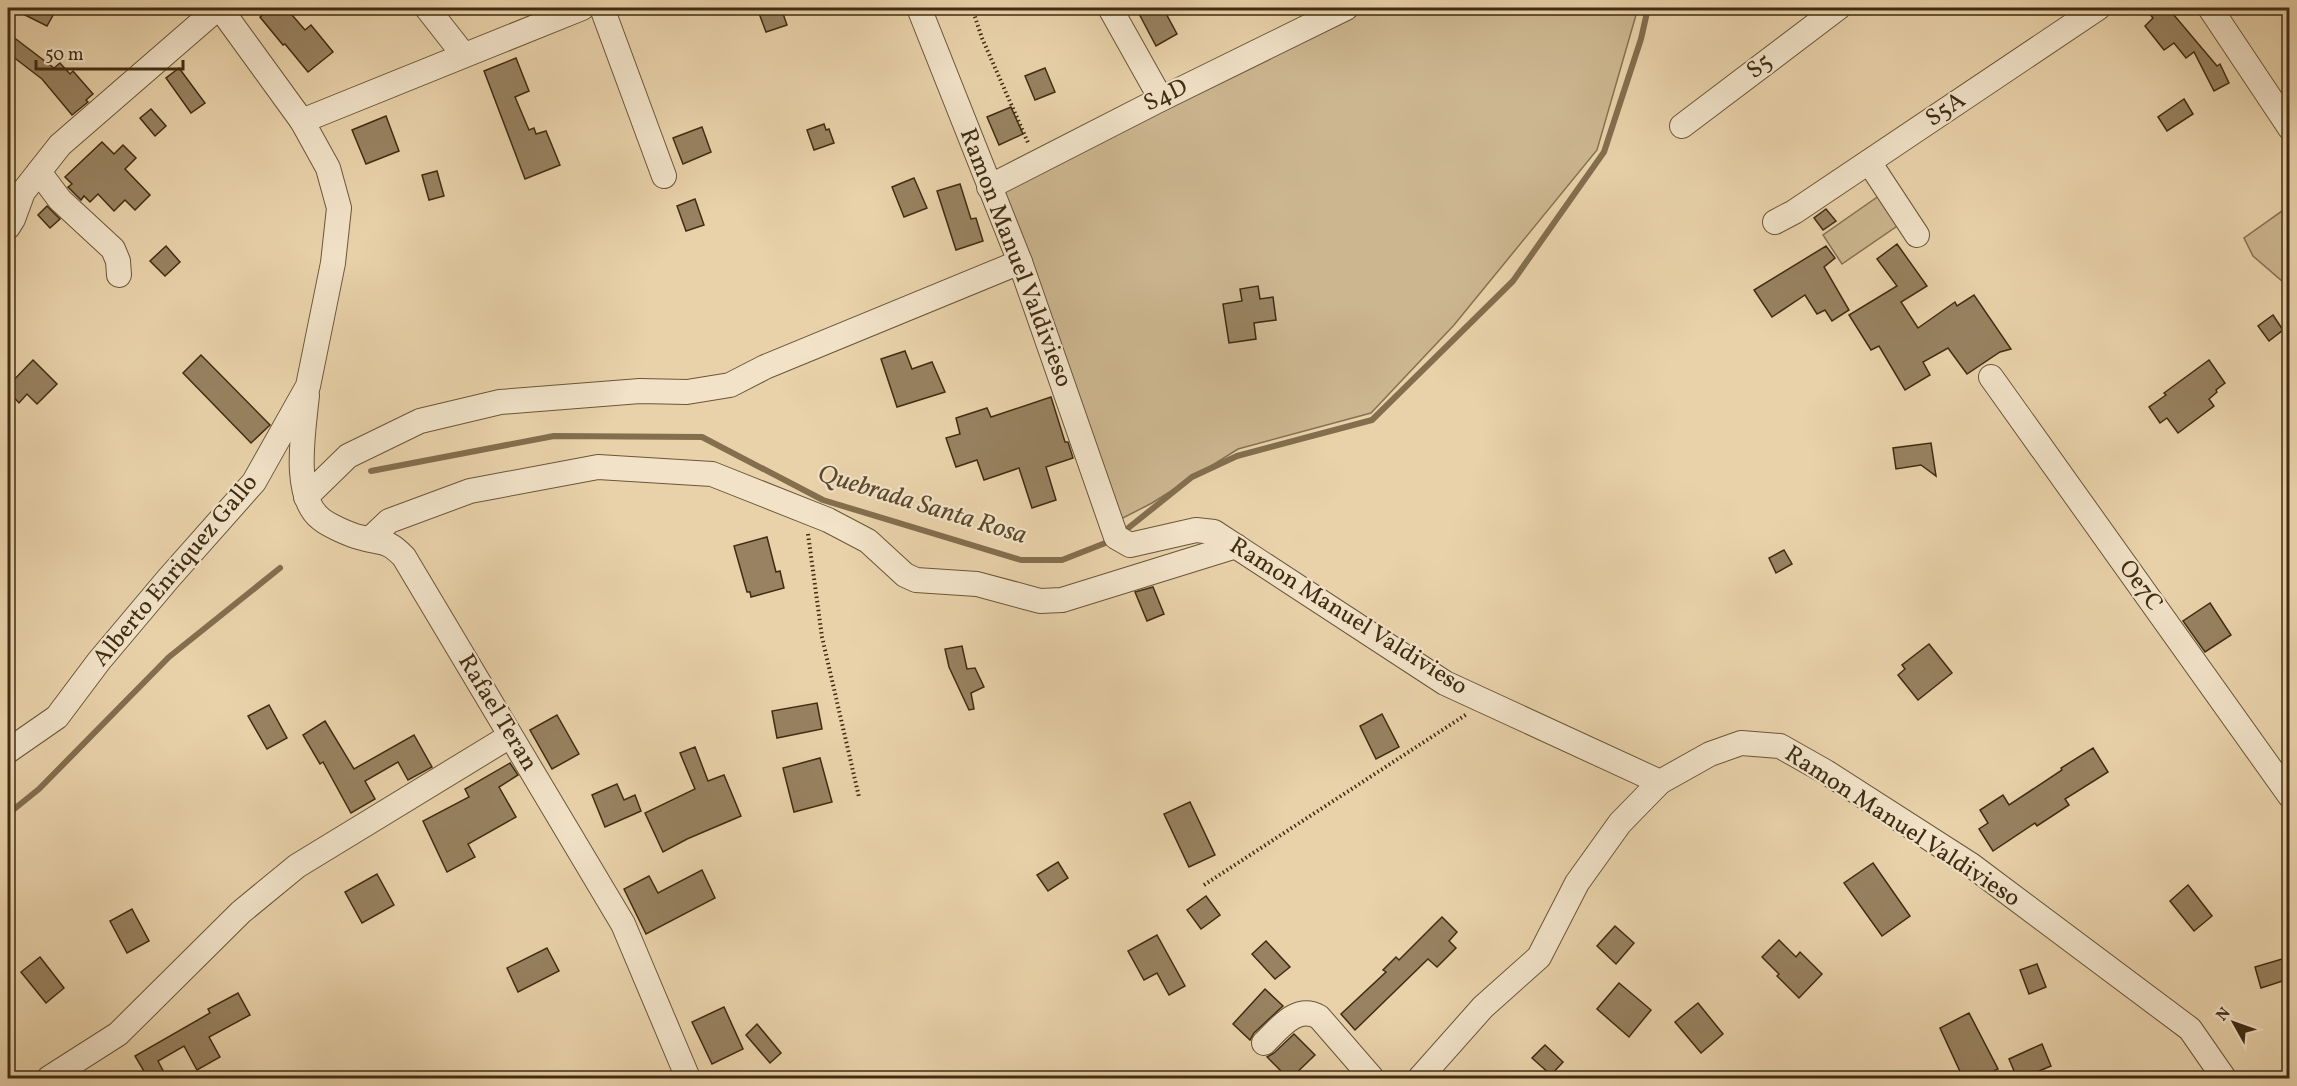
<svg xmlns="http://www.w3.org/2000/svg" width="2297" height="1086" font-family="Vollkorn,serif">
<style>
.green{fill:#ccb690;stroke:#867151;stroke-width:1.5}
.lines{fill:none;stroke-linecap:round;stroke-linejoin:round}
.stream{stroke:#836e4e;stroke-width:6}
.building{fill:#988261;stroke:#402c12;stroke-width:1.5}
.minor-casing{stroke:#6a5638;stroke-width:26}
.path{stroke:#402c12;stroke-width:4;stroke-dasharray:1.5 3;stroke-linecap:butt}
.minor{stroke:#f1e2c8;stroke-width:24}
.labels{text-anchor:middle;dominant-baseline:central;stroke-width:4.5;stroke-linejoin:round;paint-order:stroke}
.street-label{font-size:24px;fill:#402c12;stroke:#f1e2c8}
.water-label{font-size:26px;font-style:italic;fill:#5c482b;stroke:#f1e2c8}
</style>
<rect width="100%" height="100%" fill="#e9d2aa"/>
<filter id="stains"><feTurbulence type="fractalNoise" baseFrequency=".00333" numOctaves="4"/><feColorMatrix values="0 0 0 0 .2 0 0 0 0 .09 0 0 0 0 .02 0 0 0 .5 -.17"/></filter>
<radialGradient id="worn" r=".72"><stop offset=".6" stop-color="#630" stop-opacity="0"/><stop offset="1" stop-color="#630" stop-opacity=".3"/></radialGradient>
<g class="green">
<path d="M 1350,8 L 1638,8 L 1597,150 L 1454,325 L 1371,413 L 1238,449 L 1152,503 L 1121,519 L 1001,193 Z"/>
<path d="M 1883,193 L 1903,222 L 1842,264 L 1823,235 Z"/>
<path d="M 2289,206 L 2289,287 L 2253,256 L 2244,238 Z"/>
</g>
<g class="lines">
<g class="stream">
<path d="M 371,471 L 554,436 L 702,437 L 823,500 L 1021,560 L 1062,560 L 1113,540"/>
<path d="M 1122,533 L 1192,477 L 1237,456 L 1372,420 L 1513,281 L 1604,152 L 1641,39 L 1648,8"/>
<path d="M 8,814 L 39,789 L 169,657 L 280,568"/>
</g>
</g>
<g class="building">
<path d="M 11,8 L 57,8 L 47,26 Z"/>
<path d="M 271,8 L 286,8 L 305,30 L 311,25 L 333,52 L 308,72 L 285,44 L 283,45 L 260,17 Z"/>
<path d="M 757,8 L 781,8 L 787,25 L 766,32 Z"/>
<path d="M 1136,8 L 1163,8 L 1177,34 L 1156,46 Z"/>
<path d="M 2145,8 L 2168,8 L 2217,66 L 2220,64 L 2229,83 L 2214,91 L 2194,52 L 2186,58 L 2174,43 L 2164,50 L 2145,26 L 2153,18 Z"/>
<path d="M 8,33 L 54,68 L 60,63 L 70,74 L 73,71 L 93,94 L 86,100 L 88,102 L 72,115 L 42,79 L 8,53 Z"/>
<path d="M 516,58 L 529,91 L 515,97 L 529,130 L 534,128 L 536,134 L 546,131 L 560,165 L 525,179 L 484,71 Z"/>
<path d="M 179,68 L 205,103 L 191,113 L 166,78 Z"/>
<path d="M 1045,68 L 1055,92 L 1035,100 L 1025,76 Z"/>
<path d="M 2184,99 L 2193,114 L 2167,131 L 2158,117 Z"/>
<path d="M 1011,107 L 1023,134 L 999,145 L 987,117 Z"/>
<path d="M 151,109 L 166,126 L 155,136 L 140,118 Z"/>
<path d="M 386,116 L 399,151 L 366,164 L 352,130 Z"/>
<path d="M 824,124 L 826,130 L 829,129 L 834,143 L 814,150 L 807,130 Z"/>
<path d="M 702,127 L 711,152 L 683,164 L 673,138 Z"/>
<path d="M 102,142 L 114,154 L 123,145 L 136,158 L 125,169 L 150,195 L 135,210 L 125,200 L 114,211 L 98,194 L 90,202 L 84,196 L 81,200 L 68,187 L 72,184 L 65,177 Z"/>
<path d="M 437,171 L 444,196 L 429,200 L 422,175 Z"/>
<path d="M 914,178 L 927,208 L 904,217 L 892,187 Z"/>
<path d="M 960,184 L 971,219 L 976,218 L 983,241 L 956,250 L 937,191 Z"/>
<path d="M 695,199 L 704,225 L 686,231 L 677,206 Z"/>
<path d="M 47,206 L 60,219 L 50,228 L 38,215 Z"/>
<path d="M 1826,209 L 1836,221 L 1823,230 L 1814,218 Z"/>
<path d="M 1897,244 L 1927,286 L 1901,302 L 1918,328 L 1955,302 L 1957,306 L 1974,295 L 2011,349 L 2000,352 L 1967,374 L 1948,348 L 1923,362 L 1930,375 L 1905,390 L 1879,346 L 1871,350 L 1849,315 L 1897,286 L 1877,259 Z"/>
<path d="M 166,246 L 180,262 L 165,276 L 150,261 Z"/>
<path d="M 1826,246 L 1835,258 L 1824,267 L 1849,310 L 1832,321 L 1825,310 L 1817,314 L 1805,295 L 1772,317 L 1754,290 Z"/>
<path d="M 1258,286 L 1260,299 L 1273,297 L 1276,320 L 1254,323 L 1256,339 L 1229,343 L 1223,304 L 1242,301 L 1240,289 Z"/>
<path d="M 2273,315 L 2283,330 L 2269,341 L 2258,326 Z"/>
<path d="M 905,351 L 912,369 L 932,362 L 945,392 L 897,407 L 881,359 Z"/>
<path d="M 201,355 L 270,425 L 251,443 L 183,373 Z"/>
<path d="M 33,360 L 57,384 L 37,404 L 27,394 L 19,403 L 8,391 L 8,386 Z"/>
<path d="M 2209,360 L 2225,383 L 2216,390 L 2217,392 L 2209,399 L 2214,406 L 2178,433 L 2167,418 L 2160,423 L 2149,407 L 2166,395 L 2164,393 Z"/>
<path d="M 1051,397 L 1065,442 L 1068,442 L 1073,458 L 1046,467 L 1056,500 L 1032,508 L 1019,468 L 984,480 L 977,460 L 956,467 L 946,438 L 960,434 L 956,418 L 987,408 L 991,417 Z"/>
<path d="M 1931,443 L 1936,476 L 1921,465 L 1896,469 L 1893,448 Z"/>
<path d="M 767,537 L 776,572 L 780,571 L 784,588 L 751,597 L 750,592 L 747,592 L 734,546 Z"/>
<path d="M 1784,550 L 1792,564 L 1776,573 L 1769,558 Z"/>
<path d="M 1153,587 L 1164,614 L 1147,621 L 1135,592 Z"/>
<path d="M 2210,603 L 2231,635 L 2205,652 L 2183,621 Z"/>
<path d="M 1929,644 L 1952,673 L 1918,700 L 1898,675 L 1905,669 L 1902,665 Z"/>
<path d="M 962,646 L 967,669 L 975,668 L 984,687 L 971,693 L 974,709 L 969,710 L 949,667 L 945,649 Z"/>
<path d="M 817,703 L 822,729 L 777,738 L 772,711 Z"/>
<path d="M 269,705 L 287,738 L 267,749 L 248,716 Z"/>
<path d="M 1382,714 L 1399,747 L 1376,759 L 1360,726 Z"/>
<path d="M 557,715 L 579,754 L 552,769 L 530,730 Z"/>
<path d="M 325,721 L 354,769 L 414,735 L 432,767 L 408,780 L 398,762 L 365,781 L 375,799 L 351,813 L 323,762 L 320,764 L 303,735 Z"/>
<path d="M 695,747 L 708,781 L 724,775 L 741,816 L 687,839 L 663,852 L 645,813 L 695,789 L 680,753 Z"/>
<path d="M 2093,748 L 2108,772 L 2065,799 L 2069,805 L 2037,826 L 2035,823 L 1993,851 L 1979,829 L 1988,823 L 1980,810 L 2003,795 L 2009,805 L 2062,770 L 2061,768 Z"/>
<path d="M 820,758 L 832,802 L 794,812 L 783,768 Z"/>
<path d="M 510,763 L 518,775 L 499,787 L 516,817 L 468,844 L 475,857 L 447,872 L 423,821 L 469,797 L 465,789 Z"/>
<path d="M 617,784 L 624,800 L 635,795 L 641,811 L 605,827 L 592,795 Z"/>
<path d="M 1190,802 L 1215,855 L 1189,867 L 1164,814 Z"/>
<path d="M 1058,862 L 1068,878 L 1048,891 L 1037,875 Z"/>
<path d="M 1873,863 L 1910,916 L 1882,936 L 1844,883 Z"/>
<path d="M 702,870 L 715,898 L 646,934 L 624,889 L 649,876 L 658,893 Z"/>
<path d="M 377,874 L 394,905 L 362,923 L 345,892 Z"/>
<path d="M 2188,885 L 2212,916 L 2194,931 L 2170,901 Z"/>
<path d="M 1206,896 L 1220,915 L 1201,929 L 1187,910 Z"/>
<path d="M 132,909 L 149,941 L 127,953 L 110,921 Z"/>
<path d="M 1442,917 L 1457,932 L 1449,941 L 1456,948 L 1437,967 L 1428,959 L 1355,1030 L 1341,1014 L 1386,972 L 1383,970 L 1396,957 L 1399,960 Z"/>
<path d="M 1615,926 L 1634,943 L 1616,964 L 1597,946 Z"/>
<path d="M 1157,935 L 1185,986 L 1169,995 L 1157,973 L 1144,980 L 1128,951 Z"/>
<path d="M 1779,940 L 1796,957 L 1800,952 L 1822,974 L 1799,998 L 1777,976 L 1779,974 L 1762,957 Z"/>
<path d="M 1266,941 L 1290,967 L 1275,979 L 1252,954 Z"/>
<path d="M 547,948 L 559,971 L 518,992 L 507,968 Z"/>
<path d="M 40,957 L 64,988 L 46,1003 L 21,972 Z"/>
<path d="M 2289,957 L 2289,979 L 2261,988 L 2255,967 Z"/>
<path d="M 2037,964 L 2046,987 L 2029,994 L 2020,970 Z"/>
<path d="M 1619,983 L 1651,1010 L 1629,1037 L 1597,1009 Z"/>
<path d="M 1265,989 L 1283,1006 L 1254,1033 L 1250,1040 L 1233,1024 Z"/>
<path d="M 238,993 L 250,1015 L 209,1037 L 220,1057 L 197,1070 L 184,1046 L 158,1061 L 167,1078 L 148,1078 L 135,1056 L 210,1013 L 208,1009 Z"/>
<path d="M 1698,1003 L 1723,1034 L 1701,1053 L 1675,1022 Z"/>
<path d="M 724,1007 L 743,1049 L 712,1064 L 692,1022 Z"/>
<path d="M 1969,1013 L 1998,1069 L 1978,1078 L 1963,1078 L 1940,1028 Z"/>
<path d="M 757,1024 L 781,1053 L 770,1063 L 746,1035 Z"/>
<path d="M 1294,1034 L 1315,1055 L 1291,1078 L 1288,1078 L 1267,1057 L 1274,1053 Z"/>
<path d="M 2042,1044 L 2051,1066 L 2022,1078 L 2017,1078 L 2009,1059 Z"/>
<path d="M 1545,1045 L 1563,1062 L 1551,1075 L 1532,1058 Z"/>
</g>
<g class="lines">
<g class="minor-casing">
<g id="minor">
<path d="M 427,8 L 463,54"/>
<path d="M 602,8 L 664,176"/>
<path d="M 919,8 L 1020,262 L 1116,537 L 1130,545 L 1196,530 L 1214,532 L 1445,683 L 1660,782 L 1710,754 L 1741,743 L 1780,746 L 1826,772 L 1971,865 L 2190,1029 L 2224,1078"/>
<path d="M 1110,8 L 1161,99"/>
<path d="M 2210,8 L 2290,128"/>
<path d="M 302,121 L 582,8"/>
<path d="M 1682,126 L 1838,8"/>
<path d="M 1869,162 L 1917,235"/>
<path d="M 39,172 L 60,200 L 113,249 L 118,261 L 119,275"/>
<path d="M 989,187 L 1161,99 L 1346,8"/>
<path d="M 1775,222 L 1794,212 L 2098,8"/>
<path d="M 8,227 L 13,219 L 23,192 L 60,145 L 218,8"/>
<path d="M 1991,377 L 2290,796"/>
<path d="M 307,395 C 304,428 291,496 321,519 C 328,525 350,535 359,537 C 381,544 386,538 404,557 L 623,924 L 688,1078"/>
<path d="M 306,497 L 348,456 L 420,421 L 500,402 L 640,391 L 687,392 L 730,385 L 765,367 L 1020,262"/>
<path d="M 370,539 L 389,521 L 470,491 L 598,467 L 712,474 L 828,520 L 868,541 L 905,575 L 916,580 L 977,584 L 1040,601 L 1062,600 L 1236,546"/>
<path d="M 8,751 L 57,717 L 99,661 L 168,579 L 254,482 L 308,386 L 333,263 L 339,208 L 328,168 L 302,121 L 220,8"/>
<path d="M 1264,1043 C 1279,1029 1296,1004 1319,1017 L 1372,1078"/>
<path d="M 49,1078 L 118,1034 L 241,912 L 297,866 L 510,736"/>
<path d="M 1420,1078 L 1483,1007 L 1539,957 L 1577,883 L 1620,823 L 1660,782"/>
</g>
</g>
<g class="path">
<path d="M 972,8 L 982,38 L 1029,145"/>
<path d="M 808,534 L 822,637 L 859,797"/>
<path d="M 1204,885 L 1467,714"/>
</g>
<use href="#minor" class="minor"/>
</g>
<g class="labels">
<g class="street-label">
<text transform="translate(1760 67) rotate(-37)">S5</text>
<text transform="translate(1166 96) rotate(-26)">S4D</text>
<text transform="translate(1946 110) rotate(-34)">S5A</text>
<text transform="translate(1015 258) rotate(69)">Ramon Manuel Valdivieso</text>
<text transform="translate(176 571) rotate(-50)">Alberto Enriquez Gallo</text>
<text transform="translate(2140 586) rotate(54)">Oe7C</text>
<text transform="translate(1348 617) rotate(32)">Ramon Manuel Valdivieso</text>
<text transform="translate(497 713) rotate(59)">Rafael Teran</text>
<text transform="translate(1902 827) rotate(33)">Ramon Manuel Valdivieso</text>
</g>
<g class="water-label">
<text transform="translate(922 505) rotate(17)">Quebrada Santa Rosa</text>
</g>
</g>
<rect width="2297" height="1086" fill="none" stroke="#e9d2aa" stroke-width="30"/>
<rect x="9" y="9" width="2279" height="1068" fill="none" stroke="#402c12" stroke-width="3"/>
<rect x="15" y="15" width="2267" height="1056" fill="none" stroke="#402c12" stroke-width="1.5"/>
<g transform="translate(2234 1023) rotate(310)" stroke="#f1e2c8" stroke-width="4.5" paint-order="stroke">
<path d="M0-4.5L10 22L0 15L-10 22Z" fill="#402c12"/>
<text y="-9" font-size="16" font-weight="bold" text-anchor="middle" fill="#402c12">N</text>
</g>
<path d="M36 60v9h147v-9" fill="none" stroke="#402c12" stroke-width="3"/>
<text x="45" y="60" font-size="18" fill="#402c12" stroke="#f1e2c8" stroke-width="4.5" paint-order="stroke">50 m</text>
<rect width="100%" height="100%" filter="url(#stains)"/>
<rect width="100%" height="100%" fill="url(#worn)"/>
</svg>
